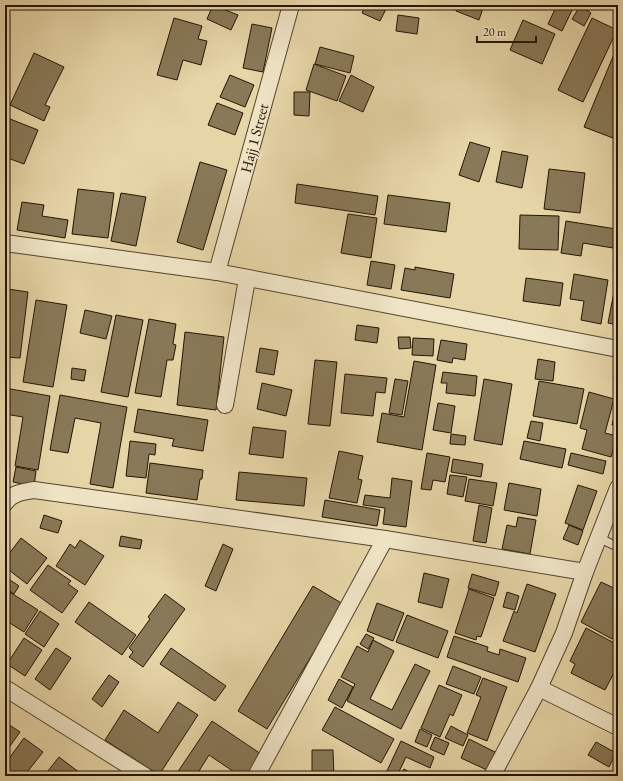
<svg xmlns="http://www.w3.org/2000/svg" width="623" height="781" font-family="'EB Garamond',serif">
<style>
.building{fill:#887958;stroke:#231502}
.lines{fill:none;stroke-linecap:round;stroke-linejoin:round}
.lane-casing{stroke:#54452b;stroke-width:10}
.street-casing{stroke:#54452b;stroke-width:18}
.lane{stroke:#efe4c6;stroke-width:8}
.street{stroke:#efe4c6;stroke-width:16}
.labels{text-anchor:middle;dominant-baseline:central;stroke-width:3.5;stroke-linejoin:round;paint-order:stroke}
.street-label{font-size:15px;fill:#231502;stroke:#efe4c6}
</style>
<rect width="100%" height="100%" fill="#e6d5a7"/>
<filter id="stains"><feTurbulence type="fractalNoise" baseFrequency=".005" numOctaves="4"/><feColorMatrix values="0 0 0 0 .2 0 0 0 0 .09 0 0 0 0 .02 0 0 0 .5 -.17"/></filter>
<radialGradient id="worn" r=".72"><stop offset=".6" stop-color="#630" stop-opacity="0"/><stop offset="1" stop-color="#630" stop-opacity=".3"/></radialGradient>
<g class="building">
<path d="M 213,5 L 238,15 L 231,30 L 207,19 Z"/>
<path d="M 366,5 L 388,5 L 380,21 L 362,13 Z"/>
<path d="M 441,5 L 457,5 L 455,10 Z"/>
<path d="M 458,5 L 484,5 L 479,20 L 456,11 Z"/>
<path d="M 557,5 L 574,6 L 562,31 L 548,24 Z"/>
<path d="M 580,6 L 591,13 L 584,26 L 572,19 Z"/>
<path d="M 398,15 L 419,18 L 417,34 L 396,31 Z"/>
<path d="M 174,18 L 202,26 L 198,39 L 207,41 L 201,65 L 183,60 L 177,80 L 157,75 Z"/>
<path d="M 592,18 L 617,30 L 583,102 L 558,90 Z"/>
<path d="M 523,20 L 555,34 L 542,64 L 510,50 Z"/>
<path d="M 252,24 L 272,28 L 263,72 L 243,68 Z"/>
<path d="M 618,35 L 618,47 L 613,45 Z"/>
<path d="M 320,47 L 354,56 L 350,73 L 315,64 Z"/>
<path d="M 34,53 L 64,67 L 45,105 L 50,107 L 44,121 L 10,105 Z"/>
<path d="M 614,54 L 618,56 L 618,125 L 613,138 L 584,127 Z"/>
<path d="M 314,64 L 346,76 L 337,101 L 306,90 Z"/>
<path d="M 230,75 L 254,85 L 245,107 L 220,97 Z"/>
<path d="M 351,75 L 374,87 L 363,112 L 339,101 Z"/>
<path d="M 294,92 L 310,92 L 309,116 L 294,115 Z"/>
<path d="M 217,103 L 243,113 L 235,135 L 208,125 Z"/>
<path d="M 5,117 L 38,130 L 24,164 L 5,157 Z"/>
<path d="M 470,142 L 490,148 L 479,182 L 459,175 Z"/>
<path d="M 502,151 L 528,156 L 522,188 L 496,182 Z"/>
<path d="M 200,162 L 227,170 L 203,250 L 177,242 Z"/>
<path d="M 549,169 L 585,173 L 580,213 L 544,209 Z"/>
<path d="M 297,184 L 378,196 L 375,215 L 295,203 Z"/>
<path d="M 78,189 L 114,193 L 108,238 L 72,234 Z"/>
<path d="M 121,193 L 146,197 L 136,246 L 111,241 Z"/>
<path d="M 388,195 L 450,203 L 446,232 L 384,224 Z"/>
<path d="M 22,202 L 44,205 L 42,216 L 68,220 L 65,238 L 17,230 Z"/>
<path d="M 348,214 L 377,218 L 371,258 L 341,253 Z"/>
<path d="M 520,215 L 559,216 L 558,250 L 519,249 Z"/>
<path d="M 566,221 L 616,229 L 613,248 L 583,243 L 581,256 L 561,253 Z"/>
<path d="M 371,261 L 395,265 L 391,289 L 367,285 Z"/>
<path d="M 415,267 L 454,274 L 450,298 L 401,290 L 405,268 L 415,270 Z"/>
<path d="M 618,271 L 618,325 L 608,323 Z"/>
<path d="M 574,274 L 608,280 L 601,324 L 581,320 L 584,301 L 570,299 Z"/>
<path d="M 526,278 L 563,283 L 560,306 L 523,301 Z"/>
<path d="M 8,289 L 28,292 L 20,358 L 5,357 L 5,316 Z"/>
<path d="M 36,300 L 67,305 L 53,387 L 23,382 Z"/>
<path d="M 85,310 L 112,316 L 106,339 L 80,333 Z"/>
<path d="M 116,315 L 143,320 L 128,397 L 101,392 Z"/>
<path d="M 149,319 L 176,324 L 173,344 L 176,345 L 173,360 L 167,360 L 161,397 L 135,393 Z"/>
<path d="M 357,325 L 379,328 L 377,343 L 355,340 Z"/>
<path d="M 185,332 L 224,337 L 216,410 L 177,405 Z"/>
<path d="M 398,337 L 410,337 L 411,348 L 399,349 Z"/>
<path d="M 413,338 L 434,339 L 433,356 L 412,355 Z"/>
<path d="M 441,340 L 467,344 L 465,360 L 453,358 L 452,363 L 437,360 Z"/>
<path d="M 260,348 L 278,351 L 274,375 L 256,372 Z"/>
<path d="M 538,359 L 555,362 L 553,381 L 535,379 Z"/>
<path d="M 315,360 L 337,362 L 330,426 L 308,424 Z"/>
<path d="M 414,361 L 436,365 L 422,450 L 377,442 L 382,413 L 404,417 Z"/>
<path d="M 72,368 L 86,370 L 84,381 L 71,379 Z"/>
<path d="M 443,372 L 477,376 L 475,396 L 446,393 L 447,383 L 441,383 Z"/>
<path d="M 345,374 L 387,378 L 385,393 L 376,392 L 373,416 L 341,413 Z"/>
<path d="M 395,379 L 408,381 L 402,415 L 389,413 Z"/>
<path d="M 484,379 L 512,384 L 502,445 L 474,440 Z"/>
<path d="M 539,381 L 584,389 L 577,424 L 533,416 Z"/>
<path d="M 262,383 L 292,390 L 286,416 L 257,409 Z"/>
<path d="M 5,388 L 50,396 L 38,470 L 15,466 L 23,417 L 5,414 Z"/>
<path d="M 589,392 L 614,399 L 605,433 L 617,436 L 611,457 L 582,449 L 587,430 L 580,428 Z"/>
<path d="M 60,395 L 127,407 L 113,488 L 90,484 L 101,423 L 75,418 L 68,453 L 50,450 Z"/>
<path d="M 618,399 L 618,426 L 612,425 Z"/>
<path d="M 438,403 L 455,406 L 451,433 L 433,430 Z"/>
<path d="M 138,409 L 208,420 L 203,451 L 172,446 L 174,439 L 134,432 Z"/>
<path d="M 531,421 L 543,423 L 540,441 L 527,438 Z"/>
<path d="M 253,427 L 286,431 L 283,458 L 249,454 Z"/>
<path d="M 451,434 L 466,436 L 465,445 L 450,444 Z"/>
<path d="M 130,441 L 156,444 L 155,455 L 149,454 L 146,478 L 126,476 Z"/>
<path d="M 524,441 L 566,449 L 562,468 L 520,459 Z"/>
<path d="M 339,451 L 363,456 L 358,479 L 362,480 L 357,503 L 329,498 Z"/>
<path d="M 427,453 L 450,457 L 445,482 L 433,480 L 431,490 L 421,489 Z"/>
<path d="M 571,453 L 606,461 L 603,474 L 568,465 Z"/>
<path d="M 453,459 L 483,464 L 481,477 L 451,472 Z"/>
<path d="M 150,463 L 203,470 L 202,479 L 200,479 L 197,500 L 146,493 Z"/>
<path d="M 16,467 L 36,471 L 34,486 L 13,482 Z"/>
<path d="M 239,472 L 307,478 L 304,506 L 236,500 Z"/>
<path d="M 450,475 L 467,477 L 463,497 L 447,494 Z"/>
<path d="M 392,478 L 412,481 L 406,527 L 383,524 L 385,508 L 363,505 L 365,495 L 390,498 Z"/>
<path d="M 469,479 L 497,483 L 493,506 L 465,501 Z"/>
<path d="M 509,483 L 541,489 L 537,516 L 504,510 Z"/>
<path d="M 578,485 L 597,491 L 583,530 L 565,523 Z"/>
<path d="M 325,500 L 380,510 L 377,526 L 322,517 Z"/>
<path d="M 479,505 L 492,508 L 486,543 L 473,541 Z"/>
<path d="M 44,515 L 62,521 L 58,533 L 40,528 Z"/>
<path d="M 518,517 L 536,520 L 530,554 L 502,549 L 507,525 L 516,527 Z"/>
<path d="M 569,525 L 583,531 L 578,545 L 563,539 Z"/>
<path d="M 121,536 L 142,540 L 140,549 L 119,546 Z"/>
<path d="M 21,538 L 47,558 L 27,584 L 5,567 L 5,559 Z"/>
<path d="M 80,540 L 104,556 L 85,585 L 56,566 L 70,544 L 75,548 Z"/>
<path d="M 223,544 L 233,549 L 216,591 L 205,586 Z"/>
<path d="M 48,565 L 71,581 L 68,584 L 78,591 L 62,613 L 30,590 Z"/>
<path d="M 424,573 L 449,579 L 442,608 L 418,602 Z"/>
<path d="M 472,574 L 499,582 L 495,596 L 468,588 Z"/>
<path d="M 10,580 L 19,586 L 14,594 L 5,588 Z"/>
<path d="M 601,582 L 618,590 L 618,628 L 612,639 L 581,622 Z"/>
<path d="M 527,584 L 556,594 L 535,652 L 503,641 L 514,611 L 517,613 Z"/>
<path d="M 313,586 L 343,604 L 267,729 L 238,711 Z"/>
<path d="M 469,589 L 494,598 L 481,637 L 477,636 L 476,640 L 455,633 Z"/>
<path d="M 8,591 L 38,610 L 24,632 L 5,620 L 5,596 Z"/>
<path d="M 507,592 L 519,596 L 515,610 L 503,607 Z"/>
<path d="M 165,594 L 185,609 L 143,667 L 129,657 L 133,652 L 129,648 L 150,619 L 148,617 Z"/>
<path d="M 89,602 L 136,635 L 122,655 L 75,622 Z"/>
<path d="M 377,603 L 404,613 L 393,641 L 367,631 Z"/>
<path d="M 40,611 L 59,624 L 44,647 L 25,634 Z"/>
<path d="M 407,615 L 448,631 L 438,658 L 396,642 Z"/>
<path d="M 586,628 L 618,645 L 618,665 L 605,690 L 571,673 L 575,664 L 570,661 Z"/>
<path d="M 366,634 L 374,638 L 368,649 L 360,644 Z"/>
<path d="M 454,636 L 488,647 L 487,651 L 499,655 L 500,649 L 526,658 L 518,682 L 447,657 Z"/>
<path d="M 24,638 L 42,650 L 25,676 L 7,664 Z"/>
<path d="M 373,640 L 394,651 L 370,699 L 392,710 L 415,664 L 430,671 L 401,729 L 347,701 L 355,684 L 341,677 L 357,646 L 368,652 Z"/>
<path d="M 56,648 L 71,658 L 50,690 L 35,679 Z"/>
<path d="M 171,648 L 226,686 L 215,701 L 160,664 Z"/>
<path d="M 5,651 L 10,655 L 5,663 Z"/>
<path d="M 453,666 L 481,677 L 474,694 L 446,684 Z"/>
<path d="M 109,675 L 119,682 L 102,707 L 92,699 Z"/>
<path d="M 483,678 L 507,687 L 487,741 L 467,733 L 481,697 L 476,695 Z"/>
<path d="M 339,679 L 353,687 L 342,708 L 328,700 Z"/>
<path d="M 439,685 L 462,695 L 453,716 L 450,714 L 440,737 L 421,728 Z"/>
<path d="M 178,702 L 198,715 L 159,775 L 105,740 L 124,710 L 158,733 Z"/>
<path d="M 335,707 L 394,739 L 381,763 L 322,730 Z"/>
<path d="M 212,721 L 261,754 L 246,776 L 240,776 L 209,755 L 199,771 L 207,776 L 175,776 Z"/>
<path d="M 5,722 L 20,732 L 5,753 Z"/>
<path d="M 451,726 L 468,735 L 463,746 L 445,738 Z"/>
<path d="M 420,729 L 432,735 L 427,747 L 415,742 Z"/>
<path d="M 435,737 L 449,743 L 444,755 L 430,749 Z"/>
<path d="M 24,738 L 43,752 L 24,776 L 5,776 L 5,764 Z"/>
<path d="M 469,739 L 495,752 L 487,770 L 461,758 Z"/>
<path d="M 401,741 L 434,757 L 430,768 L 406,757 L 397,776 L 386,773 Z"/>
<path d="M 596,742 L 616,753 L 609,767 L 588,755 Z"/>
<path d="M 312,750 L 333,750 L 334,776 L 312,776 Z"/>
<path d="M 59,757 L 84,776 L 44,776 Z"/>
<path d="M 404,769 L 416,776 L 400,776 Z"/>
<path d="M 219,771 L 227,776 L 215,776 Z"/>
<path d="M 565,771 L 574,776 L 562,776 Z"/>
</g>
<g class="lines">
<g class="lane-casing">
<path id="lane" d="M 599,538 L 618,547"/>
</g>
<g class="street-casing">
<g id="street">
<path d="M 5,243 L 217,272 L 618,349"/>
<path d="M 217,272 L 291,5"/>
<path d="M 225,405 L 247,279"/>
<path d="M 5,503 C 12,493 22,492 34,490 L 385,539 L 585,572"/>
<path d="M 5,688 L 145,776"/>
<path d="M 539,688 L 618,727"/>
<path d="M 256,776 L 385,539"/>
<path d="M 492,776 L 539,688 L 564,633 L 585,572 L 618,488"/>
</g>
</g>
<use href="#lane" class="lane"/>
<use href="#street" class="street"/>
</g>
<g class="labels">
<g class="street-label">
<text transform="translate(254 138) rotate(-75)">Hajj 1 Street</text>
</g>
</g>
<rect width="623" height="781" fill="none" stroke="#e6d5a7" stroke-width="20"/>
<rect x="6" y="6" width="611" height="769" fill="none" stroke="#231502" stroke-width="2"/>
<rect x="10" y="10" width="603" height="761" fill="none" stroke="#231502"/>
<path d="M477 36v6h59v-6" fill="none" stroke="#231502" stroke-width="2"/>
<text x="483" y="36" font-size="12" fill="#231502" stroke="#efe4c6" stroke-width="3" paint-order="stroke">20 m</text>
<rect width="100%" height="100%" filter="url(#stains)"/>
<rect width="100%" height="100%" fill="url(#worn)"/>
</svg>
